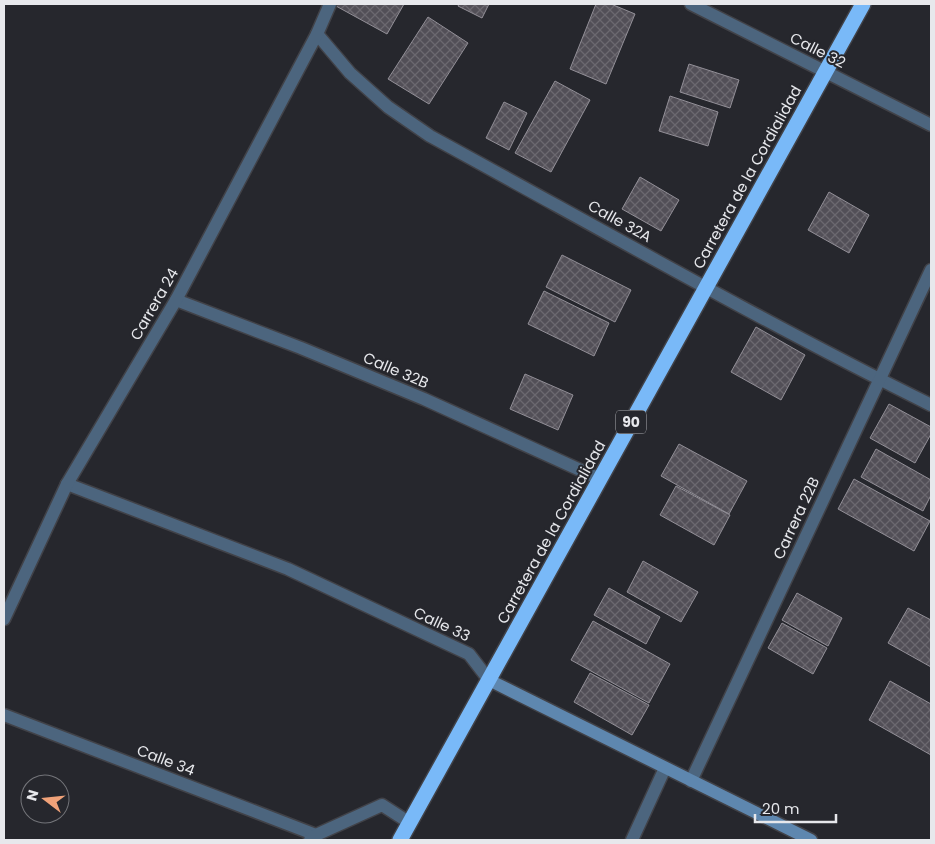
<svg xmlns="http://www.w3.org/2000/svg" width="935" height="844" font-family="Poppins,sans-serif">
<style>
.building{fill:url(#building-cross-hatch);stroke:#928f97}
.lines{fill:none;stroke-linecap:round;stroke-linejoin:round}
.street-casing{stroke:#414248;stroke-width:15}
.secondary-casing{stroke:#414248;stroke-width:15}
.highway-casing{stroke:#414248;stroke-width:18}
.street{stroke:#4c657e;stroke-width:12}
.secondary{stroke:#5e87af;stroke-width:12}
.highway{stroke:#79b9f8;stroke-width:15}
.labels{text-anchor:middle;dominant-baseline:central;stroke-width:4;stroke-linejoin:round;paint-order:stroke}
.shield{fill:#26272d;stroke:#adaeb3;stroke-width:1}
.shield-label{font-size:14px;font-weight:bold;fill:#e7e8ec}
.street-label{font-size:15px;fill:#e7e8ec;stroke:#26272d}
</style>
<defs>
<pattern id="building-cross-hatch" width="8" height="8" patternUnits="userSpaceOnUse" patternTransform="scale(1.25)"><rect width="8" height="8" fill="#524f57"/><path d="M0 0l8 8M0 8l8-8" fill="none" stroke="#6b686f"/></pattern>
</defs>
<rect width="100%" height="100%" fill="#26272d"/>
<g class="building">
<path d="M 337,4 L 404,4 L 387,34 L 336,6 Z"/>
<path d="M 459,4 L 489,4 L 482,18 L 458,6 Z"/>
<path d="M 596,4 L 611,4 L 635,14 L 606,84 L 570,69 Z"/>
<path d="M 428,17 L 468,43 L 429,104 L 388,79 Z"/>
<path d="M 689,64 L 739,80 L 730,108 L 680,92 Z"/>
<path d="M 555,81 L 590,100 L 551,172 L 515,153 Z"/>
<path d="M 670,96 L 718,112 L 708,146 L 659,131 Z"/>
<path d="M 504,102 L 527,113 L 509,150 L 486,138 Z"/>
<path d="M 640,177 L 679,200 L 661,231 L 622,209 Z"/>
<path d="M 829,192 L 869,215 L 849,253 L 808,230 Z"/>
<path d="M 562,255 L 631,290 L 615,322 L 546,287 Z"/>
<path d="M 544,291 L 609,323 L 594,356 L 528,324 Z"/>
<path d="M 756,327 L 805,355 L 781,400 L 731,372 Z"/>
<path d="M 525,374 L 573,395 L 558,430 L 510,409 Z"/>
<path d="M 889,404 L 931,427 L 931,434 L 915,463 L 870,438 Z"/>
<path d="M 679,444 L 747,481 L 729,514 L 661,476 Z"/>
<path d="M 876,449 L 931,480 L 931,495 L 923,511 L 861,477 Z"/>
<path d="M 854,479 L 930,521 L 914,551 L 838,509 Z"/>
<path d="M 676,486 L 730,515 L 714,545 L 660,515 Z"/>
<path d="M 643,561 L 698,592 L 681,622 L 627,592 Z"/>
<path d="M 609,588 L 660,617 L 646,644 L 594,615 Z"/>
<path d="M 797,593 L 842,618 L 828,646 L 782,620 Z"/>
<path d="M 908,608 L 931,620 L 931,667 L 888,643 Z"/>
<path d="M 593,621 L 670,664 L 649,703 L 571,660 Z"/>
<path d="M 782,623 L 827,648 L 813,674 L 768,648 Z"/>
<path d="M 590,673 L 649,705 L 632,735 L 574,702 Z"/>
<path d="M 890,681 L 931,704 L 931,755 L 869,720 Z"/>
</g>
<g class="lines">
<g class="street-casing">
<g id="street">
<path d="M 691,4 L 931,125"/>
<path d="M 317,34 L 350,73 L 388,107 L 430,136 C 597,227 761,321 931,405"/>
<path d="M 176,300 L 301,348 L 424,399 L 600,479"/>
<path d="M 67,484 L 288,569 L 469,654 L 489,680"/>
<path d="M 4,619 L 67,484 L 176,300 L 317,34 L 330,4"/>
<path d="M 4,715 L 316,835"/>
<path d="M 691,781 L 931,270"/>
<path d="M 310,840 L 316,835 L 382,805 L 410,823"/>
<path d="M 632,840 L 665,768"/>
</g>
</g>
<g class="secondary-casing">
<path id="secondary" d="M 489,680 L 811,840"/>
</g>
<g class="highway-casing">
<path id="highway" d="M 400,840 L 863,4"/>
</g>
<use href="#street" class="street"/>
<use href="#secondary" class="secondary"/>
<use href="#highway" class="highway"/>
</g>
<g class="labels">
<rect class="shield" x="616" y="410.5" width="30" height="23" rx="4"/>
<g class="shield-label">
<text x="631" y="422">90</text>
</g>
<g class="street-label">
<text transform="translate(818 50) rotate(27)">Calle 32</text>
<text transform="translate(747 177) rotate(-61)">Carretera de la Cordialidad</text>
<text transform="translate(620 221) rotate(29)">Calle 32A</text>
<text transform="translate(154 304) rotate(-60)">Carrera 24</text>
<text transform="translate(396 370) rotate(23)">Calle 32B</text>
<text transform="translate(796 518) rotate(-65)">Carrera 22B</text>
<text transform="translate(551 532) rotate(-61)">Carretera de la Cordialidad</text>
<text transform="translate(442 624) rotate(25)">Calle 33</text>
<text transform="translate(166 760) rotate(21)">Calle 34</text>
</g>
</g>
<rect width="935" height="844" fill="none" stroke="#e7e8ec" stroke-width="10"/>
<g transform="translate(45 799) rotate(286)"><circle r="24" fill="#26272d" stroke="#737479"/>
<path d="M0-4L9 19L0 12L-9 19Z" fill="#f0a279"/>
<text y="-8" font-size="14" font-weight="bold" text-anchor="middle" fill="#e7e8ec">N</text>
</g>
<path d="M755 814v8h81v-8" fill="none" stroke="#e7e8ec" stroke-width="2.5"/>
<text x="762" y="814" font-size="15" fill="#e7e8ec" stroke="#26272d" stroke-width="4" paint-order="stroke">20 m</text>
</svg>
